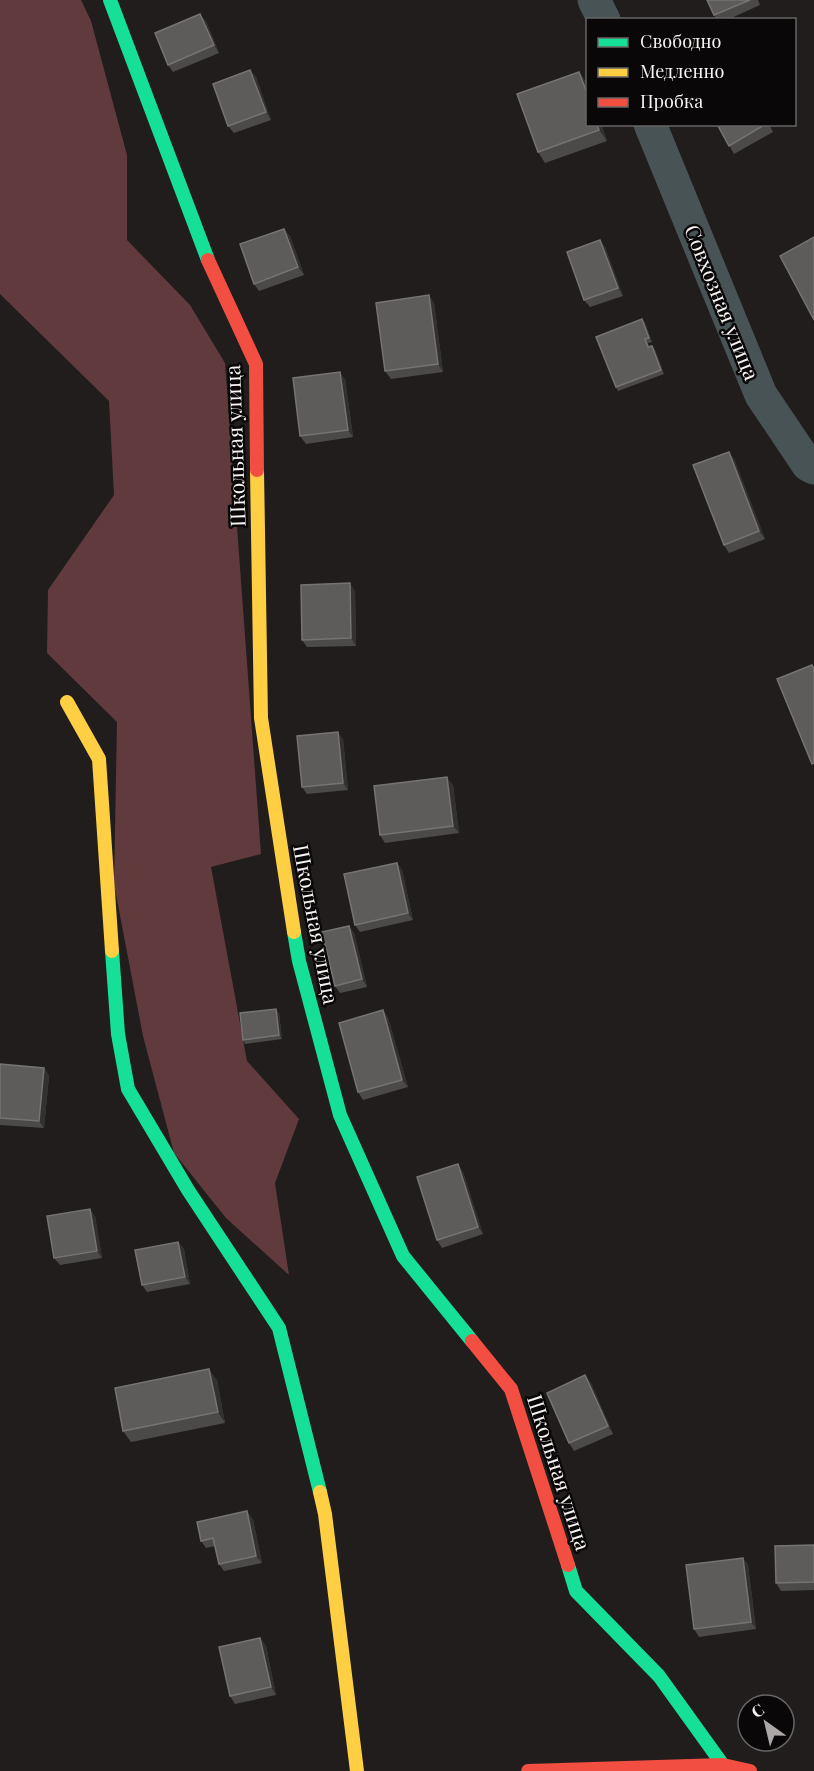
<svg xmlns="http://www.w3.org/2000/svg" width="814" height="1771" font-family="'Playfair Display',serif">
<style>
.forest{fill:#613a3e}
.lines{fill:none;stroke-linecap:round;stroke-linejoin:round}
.street{stroke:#475354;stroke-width:33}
.fast{stroke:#16e098;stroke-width:14}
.slow{stroke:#ffcf43;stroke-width:14}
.jam{stroke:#f24e42;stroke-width:14}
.wall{fill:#4c4949}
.shaded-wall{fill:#333030}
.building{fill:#5e5b5b;stroke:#767373;stroke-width:1.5}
.labels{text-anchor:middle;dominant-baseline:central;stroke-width:5;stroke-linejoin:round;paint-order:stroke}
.street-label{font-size:21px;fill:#f7f3f3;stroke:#090707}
</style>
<rect width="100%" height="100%" fill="#211d1d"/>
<path class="forest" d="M 0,0 L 81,0 L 91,21 L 127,155 L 127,240 L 190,305 L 225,363 L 261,854 L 211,867 L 247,1061 L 299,1119 L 275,1183 L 289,1275 L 226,1218 L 174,1153 L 143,1036 L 114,884 L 117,722 L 47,653 L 48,590 L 114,495 L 109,401 L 0,294 Z"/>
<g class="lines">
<g class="street">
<path d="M 594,0 L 604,20"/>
<path d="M 650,124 L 761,395 L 808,465 L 814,468"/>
</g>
<g class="fast">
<path d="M 110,0 L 208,260"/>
<path d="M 294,932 L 299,961 L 340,1115 L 403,1256 L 472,1341"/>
<path d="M 112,951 L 118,1034 L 128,1089 L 188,1190 L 279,1328 L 320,1492"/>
<path d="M 568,1565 L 576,1591 L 659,1676 L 723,1765"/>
</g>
<g class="slow">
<path d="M 257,470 L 261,718 L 294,932"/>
<path d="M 67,702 L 99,759 L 112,951"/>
<path d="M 320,1492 L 325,1514 L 357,1771"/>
</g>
<g class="jam">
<path d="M 208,260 L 256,364 L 257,470"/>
<path d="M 472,1341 L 511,1389 L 568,1565"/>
<path d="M 528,1771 L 723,1765 L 750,1771"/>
</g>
</g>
<g class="wall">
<path d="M 707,0 L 758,0 L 760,5 L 727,20 L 717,20 L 714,15 Z"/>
<path d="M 206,21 L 219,53 L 173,72 L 168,65 Z"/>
<path d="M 250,70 L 256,77 L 271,120 L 234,133 L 228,126 Z"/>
<path d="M 579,72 L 586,82 L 588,86 L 588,124 L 601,124 L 607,141 L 545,163 L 538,152 Z"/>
<path d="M 717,124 L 769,124 L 773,132 L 734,154 Z"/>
<path d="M 290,236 L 304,275 L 259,291 L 254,284 Z"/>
<path d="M 605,247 L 623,296 L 590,307 L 584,300 Z"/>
<path d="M 434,303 L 443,372 L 391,379 L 385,371 Z"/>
<path d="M 642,319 L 645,323 L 652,342 L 648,343 L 649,347 L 652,346 L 655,350 L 664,374 L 618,391 L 616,387 Z"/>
<path d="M 345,379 L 353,437 L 306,444 L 300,436 Z"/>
<path d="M 734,459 L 765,539 L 729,553 L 724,545 Z"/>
<path d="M 355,591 L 356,646 L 307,647 L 302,640 Z"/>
<path d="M 343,739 L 348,790 L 307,794 L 302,787 Z"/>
<path d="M 453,785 L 459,833 L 385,843 L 380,835 Z"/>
<path d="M 397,863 L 402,870 L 413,920 L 360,932 L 355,925 Z"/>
<path d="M 349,926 L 354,933 L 367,987 L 340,993 L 335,986 Z"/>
<path d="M 383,1010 L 388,1018 L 408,1087 L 363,1100 L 358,1092 Z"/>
<path d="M 279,1013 L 282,1039 L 245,1044 L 243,1040 Z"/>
<path d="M 0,1064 L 44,1068 L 49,1076 L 44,1128 L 0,1125 Z"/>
<path d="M 463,1172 L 483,1234 L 442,1248 L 437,1240 Z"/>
<path d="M 95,1216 L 102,1258 L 60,1265 L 54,1258 Z"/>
<path d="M 178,1242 L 184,1249 L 190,1284 L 147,1292 L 142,1285 Z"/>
<path d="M 217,1380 L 225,1423 L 131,1442 L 123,1431 Z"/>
<path d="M 591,1383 L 613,1434 L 574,1451 L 569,1443 Z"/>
<path d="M 253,1519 L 262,1563 L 224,1571 L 219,1564 L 215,1546 L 206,1548 L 201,1541 Z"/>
<path d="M 814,1545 L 814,1590 L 781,1591 L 776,1583 Z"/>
<path d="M 743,1558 L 748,1565 L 756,1629 L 699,1637 L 694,1629 Z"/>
<path d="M 260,1638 L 266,1646 L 276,1695 L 235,1704 L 230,1696 Z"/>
</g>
<g class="shaded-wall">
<path d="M 200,14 L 206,21 L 219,53 L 214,45 Z"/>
<path d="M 250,70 L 256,77 L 271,120 L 266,112 Z"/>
<path d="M 579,72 L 586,82 L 588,86 L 588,96 Z"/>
<path d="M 597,124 L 601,124 L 607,141 L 599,130 Z"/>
<path d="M 284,229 L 290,236 L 304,275 L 298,267 Z"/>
<path d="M 600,240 L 605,247 L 623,296 L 618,288 Z"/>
<path d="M 429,295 L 434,303 L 443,372 L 438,364 Z"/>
<path d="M 642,319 L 645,323 L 652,342 L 649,338 Z"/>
<path d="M 652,346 L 655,350 L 664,374 L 661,370 Z"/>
<path d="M 340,372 L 345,379 L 353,437 L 348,430 Z"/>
<path d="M 729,452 L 734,459 L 765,539 L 759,531 Z"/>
<path d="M 350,583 L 355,591 L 356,646 L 351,638 Z"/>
<path d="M 338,732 L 343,739 L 348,790 L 343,783 Z"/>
<path d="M 447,777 L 453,785 L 459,833 L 453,826 Z"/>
<path d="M 397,863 L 402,870 L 413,920 L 408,913 Z"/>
<path d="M 349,926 L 354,933 L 367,987 L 362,979 Z"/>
<path d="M 276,1009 L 279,1013 L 282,1039 L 279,1035 Z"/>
<path d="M 383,1010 L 388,1018 L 408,1087 L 402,1080 Z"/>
<path d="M 44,1068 L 49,1076 L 44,1128 L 39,1121 Z"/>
<path d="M 458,1164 L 463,1172 L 483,1234 L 478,1227 Z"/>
<path d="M 90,1209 L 95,1216 L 102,1258 L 97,1251 Z"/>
<path d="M 178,1242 L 184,1249 L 190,1284 L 185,1277 Z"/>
<path d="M 209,1369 L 217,1380 L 225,1423 L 218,1412 Z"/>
<path d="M 585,1375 L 591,1383 L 613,1434 L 608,1426 Z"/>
<path d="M 247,1511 L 253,1519 L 262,1563 L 256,1556 Z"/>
<path d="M 743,1558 L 748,1565 L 756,1629 L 751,1622 Z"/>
<path d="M 260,1638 L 266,1646 L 276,1695 L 271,1687 Z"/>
</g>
<g class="building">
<path d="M 707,0 L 750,0 L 714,15 Z"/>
<path d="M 200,14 L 214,45 L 168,65 L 155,33 Z"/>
<path d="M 250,70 L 266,112 L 228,126 L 213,84 Z"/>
<path d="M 579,72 L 588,96 L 588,124 L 597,124 L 599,130 L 538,152 L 517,94 Z"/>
<path d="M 717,124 L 766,124 L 729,146 Z"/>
<path d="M 284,229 L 298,267 L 254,284 L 240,244 Z"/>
<path d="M 814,237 L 814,320 L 780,256 Z"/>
<path d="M 600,240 L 618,288 L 584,300 L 567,252 Z"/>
<path d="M 429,295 L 438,364 L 385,371 L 376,303 Z"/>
<path d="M 642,319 L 649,338 L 645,339 L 648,347 L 652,346 L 661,370 L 616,387 L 596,337 Z"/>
<path d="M 340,372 L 348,430 L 300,436 L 293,378 Z"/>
<path d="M 729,452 L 759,531 L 724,545 L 693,465 Z"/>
<path d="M 350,583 L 351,638 L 302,640 L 301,585 Z"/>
<path d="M 812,665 L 814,669 L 814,763 L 812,764 L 777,679 Z"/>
<path d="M 338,732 L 343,783 L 302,787 L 297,736 Z"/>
<path d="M 447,777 L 453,826 L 380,835 L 374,786 Z"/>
<path d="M 397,863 L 408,913 L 355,925 L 344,874 Z"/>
<path d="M 349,926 L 362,979 L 335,986 L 322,932 Z"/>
<path d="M 276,1009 L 279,1035 L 243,1040 L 240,1013 Z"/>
<path d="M 383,1010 L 402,1080 L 358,1092 L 339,1023 Z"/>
<path d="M 0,1064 L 44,1068 L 39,1121 L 0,1118 Z"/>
<path d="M 458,1164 L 478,1227 L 437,1240 L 417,1177 Z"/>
<path d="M 90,1209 L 97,1251 L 54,1258 L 47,1216 Z"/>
<path d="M 178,1242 L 185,1277 L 142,1285 L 135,1250 Z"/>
<path d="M 209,1369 L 218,1412 L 123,1431 L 115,1388 Z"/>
<path d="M 585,1375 L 608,1426 L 569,1443 L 547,1393 Z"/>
<path d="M 247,1511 L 256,1556 L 219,1564 L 213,1538 L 201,1541 L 197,1522 Z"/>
<path d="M 814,1545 L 814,1582 L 776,1583 L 775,1546 Z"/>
<path d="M 743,1558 L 751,1622 L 694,1629 L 686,1565 Z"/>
<path d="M 260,1638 L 271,1687 L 230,1696 L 219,1647 Z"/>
</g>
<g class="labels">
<g class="street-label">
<text transform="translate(723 302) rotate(68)">Совхозная улица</text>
<text transform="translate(234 446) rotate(-92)">Школьная улица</text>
<text transform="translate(317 924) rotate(79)">Школьная улица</text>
<text transform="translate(560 1472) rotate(72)">Школьная улица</text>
</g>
</g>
<rect x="586" y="18" width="210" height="108" fill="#090707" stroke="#686565" stroke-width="1.5"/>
<rect x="598" y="38" width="30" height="9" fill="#16e098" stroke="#686565" stroke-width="1.5"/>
<text x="640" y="48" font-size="18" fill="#f7f3f3">Свободно</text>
<rect x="598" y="68" width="30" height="9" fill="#ffcf43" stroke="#686565" stroke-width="1.5"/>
<text x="640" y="78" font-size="18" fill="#f7f3f3">Медленно</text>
<rect x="598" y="98" width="30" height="9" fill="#f24e42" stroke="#686565" stroke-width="1.5"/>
<text x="640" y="108" font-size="18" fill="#f7f3f3">Пробка</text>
<g transform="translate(766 1723) rotate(326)"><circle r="28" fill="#090707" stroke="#686565" stroke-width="1.5"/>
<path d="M0-4.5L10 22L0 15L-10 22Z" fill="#aca8a8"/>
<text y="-9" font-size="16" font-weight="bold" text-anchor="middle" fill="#f7f3f3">С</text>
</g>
</svg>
